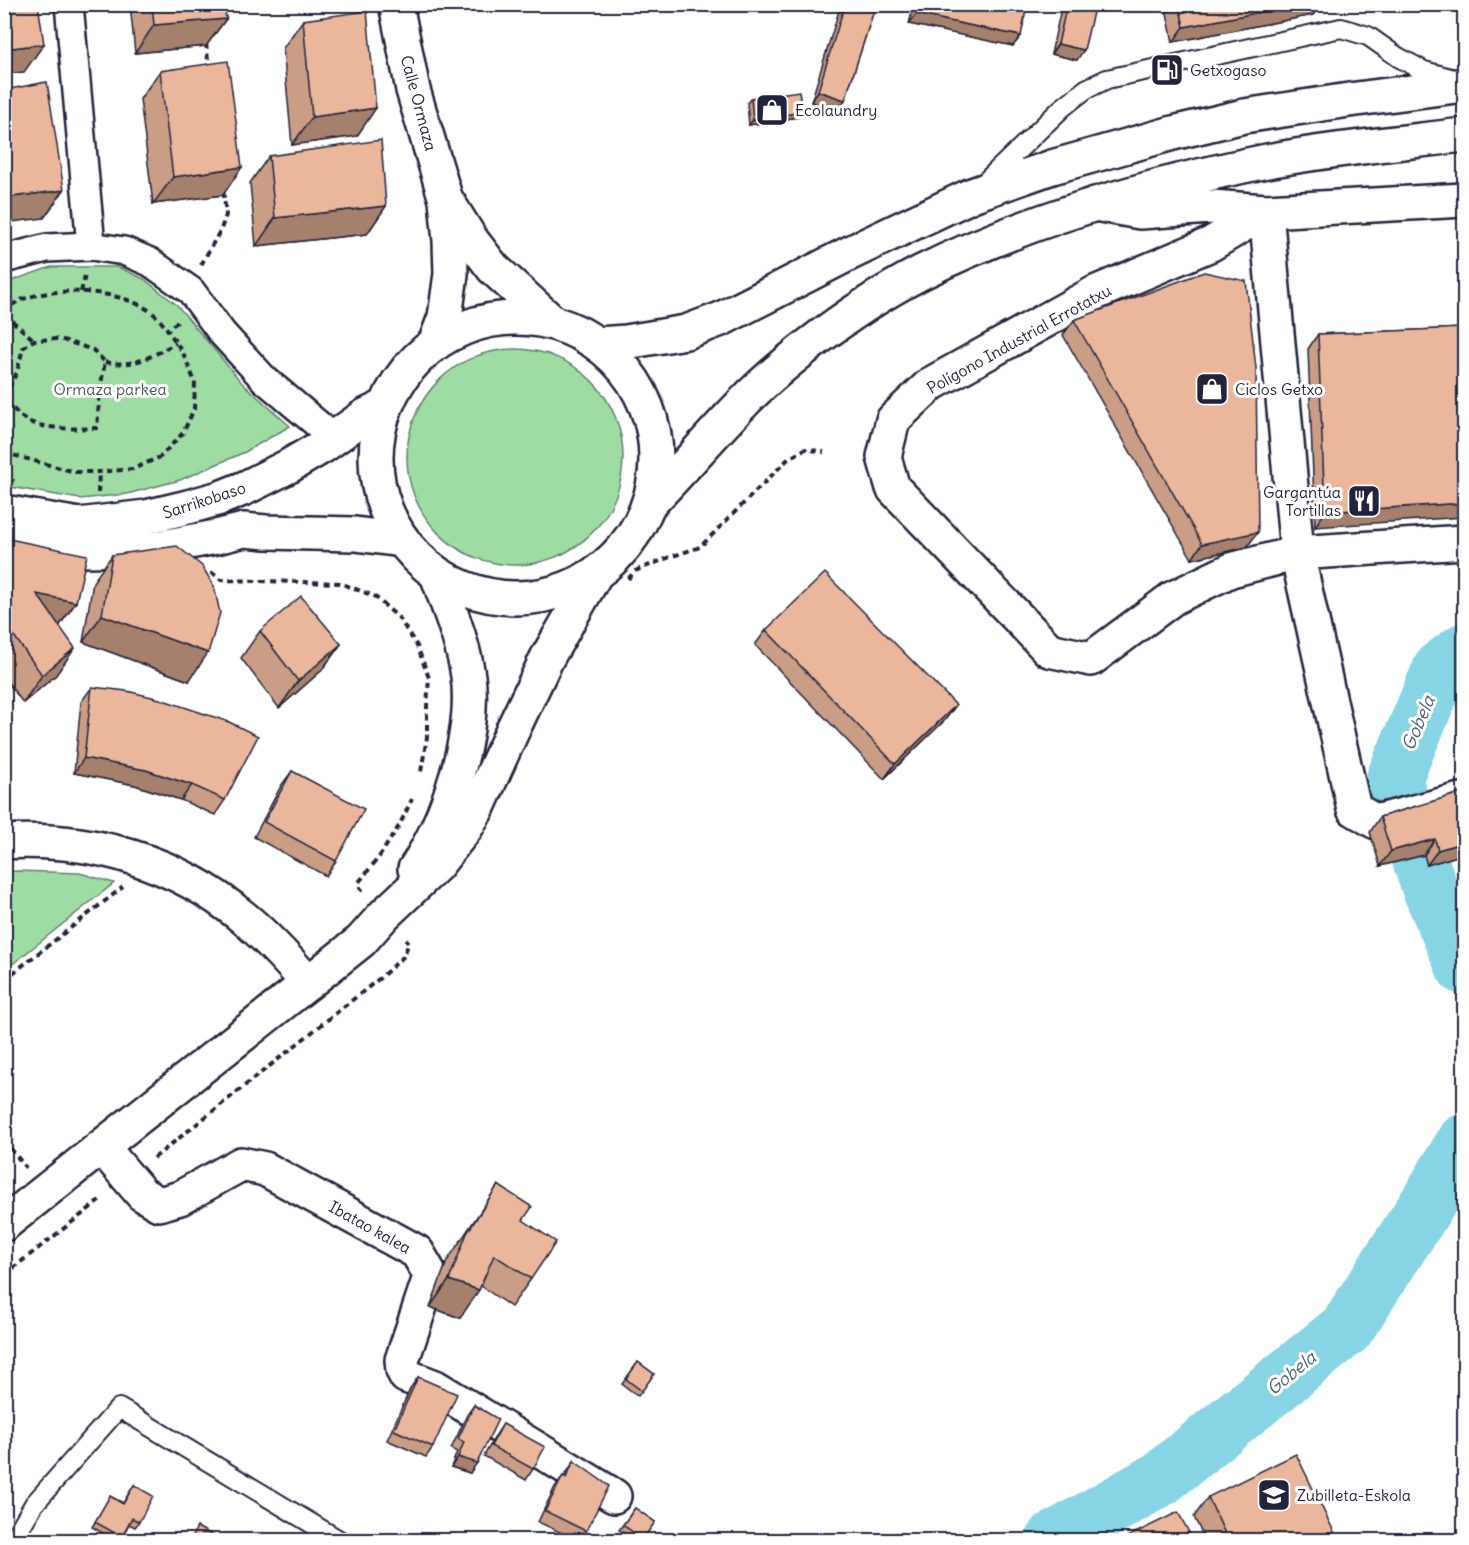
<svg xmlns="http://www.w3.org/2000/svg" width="1469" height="1545" font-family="Delius,sans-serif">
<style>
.green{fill:#9edca3;stroke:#607f6f;stroke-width:1.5}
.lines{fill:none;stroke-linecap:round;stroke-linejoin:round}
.river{stroke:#86d4e4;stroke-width:56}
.service-casing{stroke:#22223b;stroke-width:22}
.pedestrian-casing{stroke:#22223b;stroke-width:32}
.minor-casing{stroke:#22223b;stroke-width:38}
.tertiary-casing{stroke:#22223b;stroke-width:38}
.path{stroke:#22223b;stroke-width:4;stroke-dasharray:6 4.5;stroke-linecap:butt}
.service{stroke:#fff;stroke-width:18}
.pedestrian{stroke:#fff;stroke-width:27}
.minor{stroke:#fff;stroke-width:33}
.tertiary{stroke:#fff;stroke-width:33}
.wall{fill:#c99d86;stroke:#22223b;stroke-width:1.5}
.shaded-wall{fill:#a4806d;stroke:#22223b;stroke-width:1.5}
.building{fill:#eab79c;stroke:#22223b;stroke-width:1.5}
.labels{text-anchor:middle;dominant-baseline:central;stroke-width:6;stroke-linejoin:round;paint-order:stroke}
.poi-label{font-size:16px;fill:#22223b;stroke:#fff;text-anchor:start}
.street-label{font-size:16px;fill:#22223b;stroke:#fff}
.park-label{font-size:16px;fill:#475a5a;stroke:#fff}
.water-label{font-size:18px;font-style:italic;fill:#456076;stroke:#fff}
</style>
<rect width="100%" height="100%" fill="#fff"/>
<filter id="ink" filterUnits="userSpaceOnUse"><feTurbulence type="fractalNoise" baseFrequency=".0167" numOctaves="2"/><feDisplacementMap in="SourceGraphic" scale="12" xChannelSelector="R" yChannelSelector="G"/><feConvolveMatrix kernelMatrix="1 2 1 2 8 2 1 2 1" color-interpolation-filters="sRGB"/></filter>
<g filter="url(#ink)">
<g class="green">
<path d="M 51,267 L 118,267 L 144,279 L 177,305 L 242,383 L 290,426 L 245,452 L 180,480 L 127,494 L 80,499 L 5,486 L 5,283 Z"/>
<circle cx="515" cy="457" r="108"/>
<path d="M 17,871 L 80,873 L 114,883 L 5,970 L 5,872 Z"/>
</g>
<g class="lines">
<g class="river">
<path d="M 1402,805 L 1394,779 L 1441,668 L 1464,651"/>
<path d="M 1420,860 L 1430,889 L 1464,967"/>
<path d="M 1053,1540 L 1160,1479 L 1346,1329 L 1429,1201 L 1464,1142"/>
</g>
<g class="service-casing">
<g id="service">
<path d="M 984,183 L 1062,108 L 1086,89 L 1107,79 L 1341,28 L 1368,36 L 1398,57 L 1424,71 L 1454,79"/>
<path d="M 13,1540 L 34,1504 L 119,1408 L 339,1540"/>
</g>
</g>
<g class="pedestrian-casing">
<g id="pedestrian">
<path d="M 69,4 L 91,246"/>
<path d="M 4,259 L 47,248 L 91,246 L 124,251 L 150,262 L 191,291 L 222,333 L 264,379 L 334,438"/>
</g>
</g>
<g class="minor-casing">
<g id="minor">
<path d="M 396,4 L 413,90 L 446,200 L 450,241 L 451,274 L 445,317 L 436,341"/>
<path d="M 449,204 L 470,238 L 493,268 L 552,322"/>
<path d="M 1095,204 L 1140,212 L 1211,207 L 1266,211 L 1464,200"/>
<path d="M 1464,542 L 1297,553 L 1231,570 L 1173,598 L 1091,659 L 1049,650 L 893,488 L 884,457 L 893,420 L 931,384 L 1095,293 L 1211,244 L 1266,211 L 1297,553 L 1354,809 L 1376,822 L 1461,800 L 1464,800"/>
<path d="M 4,842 C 91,837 176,861 244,918 C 267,937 288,960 308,983"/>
<path d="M 102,1147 L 142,1194 L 159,1204 L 180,1198 L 241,1164 L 265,1169 L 417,1252 L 427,1269 L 430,1277 L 402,1360 L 403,1370 L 406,1376 L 435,1387 L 614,1496"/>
</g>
</g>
<g class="tertiary-casing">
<g id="tertiary">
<circle cx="516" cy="458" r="140"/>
<path d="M 598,344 L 626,342 L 686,332 L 721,319 L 850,253 L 972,195 L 1052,167 L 1173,133 L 1244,116 L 1349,100 L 1464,85"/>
<path d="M 648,505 C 681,472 710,436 743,403 C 763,382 786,363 809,345 C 844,318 883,292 922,272 C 1029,219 1145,186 1262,162 C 1329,149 1397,143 1464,135"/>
<path d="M 4,512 L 79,525 L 146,517 L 188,507 L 220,498 L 245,488 L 289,466 L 323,446 L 365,416 L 384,407"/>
<path d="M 4,538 L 82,550 L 152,549 L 216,537 L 244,530 L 266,532 L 355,534 L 402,540"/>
<path d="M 415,869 C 447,821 476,734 468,676 C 463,641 448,607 437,574"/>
<path d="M 4,1224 L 361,941 L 384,915 L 436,866 L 465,829 L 478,807 L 514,727 L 547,658 L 596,573"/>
</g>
</g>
<g class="path">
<path d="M 206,43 L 209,68"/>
<path d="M 201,265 L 221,229 L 226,215 L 223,189"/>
<path d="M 81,292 L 85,275"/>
<path d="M 4,312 C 9,308 14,303 19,301 C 53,285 126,289 155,315 C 159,319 163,324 167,329"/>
<path d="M 4,314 L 34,340"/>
<path d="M 105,362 C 134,368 152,356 176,343"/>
<path d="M 4,397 L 17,372 L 23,348 L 34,340 L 60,339 L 93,350 L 105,362 L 100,390 L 97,428 C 78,429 42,430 26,420 C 18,415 11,406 4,400"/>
<path d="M 4,452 L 9,454 L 75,472 L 99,472 L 133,469 L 160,457 L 183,433 L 194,409 L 195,382 L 183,353 L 167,329 L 179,321"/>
<path d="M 4,474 L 14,481"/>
<path d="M 98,493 L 99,472"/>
<path d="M 211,572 L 221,580 L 340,583 L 374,596 L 399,618 L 417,646 L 429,678 L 427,706 L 427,737 L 421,772"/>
<path d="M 628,579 L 635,571 L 670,557 L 700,547 L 788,459 L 805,449 L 824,452"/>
<path d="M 363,891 L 360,888 L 359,882 L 379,857 L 399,826 L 412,799"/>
<path d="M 4,980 L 123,887"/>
<path d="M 4,1140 L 26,1168"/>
<path d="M 154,1158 L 380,978 L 403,957 L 409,943 L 406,939"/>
<path d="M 4,1275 L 103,1198"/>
</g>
<use href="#service" class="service"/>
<use href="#pedestrian" class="pedestrian"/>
<use href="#minor" class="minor"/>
<use href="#tertiary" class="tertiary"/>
</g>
<g class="wall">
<path d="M 130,4 L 224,4 L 226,19 L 206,46 L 135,53 Z"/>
<path d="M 841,4 L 876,4 L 845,100 L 838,110 L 811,102 Z"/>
<path d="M 914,4 L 1000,4 L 1021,36 L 1013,46 L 909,24 Z"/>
<path d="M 1062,4 L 1095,4 L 1077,60 L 1051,54 Z"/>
<path d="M 1165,4 L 1321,4 L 1313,15 L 1173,42 Z"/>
<path d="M 303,20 L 357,136 L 292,145 L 283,48 Z"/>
<path d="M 160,71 L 223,195 L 153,204 L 140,99 Z"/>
<path d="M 751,98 L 798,117 L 749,125 L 747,103 Z"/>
<path d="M 269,156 L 386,206 L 367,234 L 256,246 L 250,183 Z"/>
<path d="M 1074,320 L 1247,547 L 1192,559 L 1063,335 Z"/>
<path d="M 1464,328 L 1315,527 L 1308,349 L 1318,334 Z"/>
<path d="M 4,538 L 76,602 L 60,625 L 56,675 L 23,703 L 4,677 Z"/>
<path d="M 112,555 L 189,681 L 83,642 L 93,582 Z"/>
<path d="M 766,630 L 956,705 L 945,720 L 884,779 L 755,645 Z"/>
<path d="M 260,631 L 341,644 L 321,671 L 279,708 L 241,658 Z"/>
<path d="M 92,687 L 225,800 L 215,815 L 181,800 L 135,785 L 74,773 L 81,702 Z"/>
<path d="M 292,771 L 336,861 L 326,876 L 254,837 L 281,786 Z"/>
<path d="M 1464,792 L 1464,854 L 1427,865 L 1424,855 L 1380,866 L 1370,832 L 1380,817 Z"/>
<path d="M 498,1185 L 523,1220 L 531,1279 L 511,1307 L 481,1286 L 460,1318 L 430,1307 L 447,1261 Z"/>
<path d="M 638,1362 L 654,1374 L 638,1396 L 622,1384 Z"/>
<path d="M 418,1377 L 433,1447 L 426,1457 L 387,1440 L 411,1387 Z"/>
<path d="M 474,1405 L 470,1473 L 451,1467 L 457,1452 L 451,1449 L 467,1415 Z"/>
<path d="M 503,1424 L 533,1469 L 526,1480 L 484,1456 L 496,1435 Z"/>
<path d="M 574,1461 L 586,1531 L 580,1540 L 577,1540 L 538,1522 L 555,1487 L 563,1476 L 564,1477 Z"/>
<path d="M 134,1485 L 139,1522 L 135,1527 L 129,1524 L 120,1540 L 115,1540 L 92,1527 L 110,1496 L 123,1503 Z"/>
<path d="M 1208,1497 L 1338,1540 L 1205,1540 L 1194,1517 Z"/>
<path d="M 635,1508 L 655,1522 L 642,1540 L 634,1540 L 619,1530 Z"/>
</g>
<g class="shaded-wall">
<path d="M 1300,4 L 1321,4 L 1313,15 L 1173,42 L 1184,27 Z"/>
<path d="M 916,14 L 1021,36 L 1013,46 L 909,24 Z"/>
<path d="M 226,19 L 206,46 L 135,53 L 154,25 Z"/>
<path d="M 44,44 L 24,72 L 4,74 L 4,49 Z"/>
<path d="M 1058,44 L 1084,50 L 1077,60 L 1051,54 Z"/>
<path d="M 818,91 L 845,100 L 838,110 L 811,102 Z"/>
<path d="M 376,108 L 357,136 L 292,145 L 312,117 Z"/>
<path d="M 802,112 L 798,117 L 749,125 L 753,120 Z"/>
<path d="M 242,167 L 223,195 L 153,204 L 173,177 Z"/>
<path d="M 64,190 L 44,218 L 4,223 L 4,198 Z"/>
<path d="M 386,206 L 367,234 L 256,246 L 275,218 Z"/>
<path d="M 1464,503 L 1464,517 L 1315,527 L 1325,512 Z"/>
<path d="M 1258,532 L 1247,547 L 1192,559 L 1202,544 Z"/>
<path d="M 37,594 L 76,602 L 57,629 Z"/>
<path d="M 102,615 L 208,653 L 189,681 L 83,642 Z"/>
<path d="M 341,644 L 321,671 L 279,708 L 298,681 Z"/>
<path d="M 75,648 L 56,675 L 23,703 L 42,675 Z"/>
<path d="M 956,705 L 945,720 L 884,779 L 895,764 Z"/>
<path d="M 84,758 L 146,770 L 192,785 L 181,800 L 135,785 L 74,773 Z"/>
<path d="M 1435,839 L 1424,855 L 1380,866 L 1391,851 Z"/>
<path d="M 1464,842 L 1464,854 L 1427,865 L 1438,850 Z"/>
<path d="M 449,1280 L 479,1290 L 460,1318 L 430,1307 Z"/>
<path d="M 458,1457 L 477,1463 L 470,1473 L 451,1467 Z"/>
</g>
<g class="building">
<path d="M 4,4 L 38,4 L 44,44 L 4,49 Z"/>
<path d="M 152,4 L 224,4 L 226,19 L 154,25 Z"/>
<path d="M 845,4 L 876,4 L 845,100 L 818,91 Z"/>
<path d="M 919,4 L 1000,4 L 1026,10 L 1021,36 L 916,14 Z"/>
<path d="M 1067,4 L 1095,4 L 1084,50 L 1058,44 Z"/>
<path d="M 1179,4 L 1300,4 L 1184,27 Z"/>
<path d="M 367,11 L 376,108 L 312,117 L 303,20 Z"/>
<path d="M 228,61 L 242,167 L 173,177 L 160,71 Z"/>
<path d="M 47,82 L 64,190 L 4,198 L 4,90 Z"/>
<path d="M 799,91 L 802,112 L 753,120 L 751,98 Z"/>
<path d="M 381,140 L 386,206 L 275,218 L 269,156 Z"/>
<path d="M 1204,272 L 1246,281 L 1256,368 L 1258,532 L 1202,544 L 1074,320 Z"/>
<path d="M 1464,328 L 1464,503 L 1325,512 L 1318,334 Z"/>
<path d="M 4,538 L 87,555 L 76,602 L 37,594 L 75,648 L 42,675 L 4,622 Z"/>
<path d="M 177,546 L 202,566 L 214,586 L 220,613 L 208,653 L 102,615 L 112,555 Z"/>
<path d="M 825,573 L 956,705 L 895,764 L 766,630 Z"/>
<path d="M 301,596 L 341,644 L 298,681 L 260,631 Z"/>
<path d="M 92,687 L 127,691 L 160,699 L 229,722 L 258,736 L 225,800 L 192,785 L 146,770 L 84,758 Z"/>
<path d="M 292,771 L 364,809 L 336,861 L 264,822 Z"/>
<path d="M 1464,792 L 1464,842 L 1438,850 L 1435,839 L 1391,851 L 1380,817 Z"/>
<path d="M 498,1185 L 532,1207 L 523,1220 L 556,1242 L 531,1279 L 494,1255 L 479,1290 L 449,1280 L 467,1233 Z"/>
<path d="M 638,1362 L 654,1374 L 642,1391 L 626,1379 Z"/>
<path d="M 418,1377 L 457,1394 L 433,1447 L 394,1430 Z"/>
<path d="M 474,1405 L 498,1419 L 477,1463 L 458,1457 L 464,1442 L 458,1439 Z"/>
<path d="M 503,1424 L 545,1447 L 533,1469 L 491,1446 Z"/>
<path d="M 1296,1454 L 1338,1540 L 1228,1540 L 1208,1497 Z"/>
<path d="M 574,1461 L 609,1486 L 586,1531 L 545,1511 L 563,1476 L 566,1478 Z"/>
<path d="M 134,1485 L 153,1496 L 139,1522 L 132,1518 L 122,1537 L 95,1522 L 110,1496 L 123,1504 Z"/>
<path d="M 635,1508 L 655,1522 L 643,1539 L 623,1525 Z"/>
<path d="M 1178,1512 L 1193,1540 L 1121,1540 Z"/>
<path d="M 197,1527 L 221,1540 L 190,1540 Z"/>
</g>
</g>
<defs>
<g id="fuel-square" transform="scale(1.725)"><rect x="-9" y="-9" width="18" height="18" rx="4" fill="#22223b" stroke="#fff"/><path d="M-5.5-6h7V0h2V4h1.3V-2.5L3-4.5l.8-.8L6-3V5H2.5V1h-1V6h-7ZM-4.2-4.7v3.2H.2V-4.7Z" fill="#fff"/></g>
<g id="shop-square" transform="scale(1.725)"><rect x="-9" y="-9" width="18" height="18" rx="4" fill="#22223b" stroke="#fff"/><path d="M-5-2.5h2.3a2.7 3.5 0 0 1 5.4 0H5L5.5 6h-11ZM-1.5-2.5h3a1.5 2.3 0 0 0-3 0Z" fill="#fff"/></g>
<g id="restaurant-square" transform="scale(1.725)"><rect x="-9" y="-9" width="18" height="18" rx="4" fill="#22223b" stroke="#fff"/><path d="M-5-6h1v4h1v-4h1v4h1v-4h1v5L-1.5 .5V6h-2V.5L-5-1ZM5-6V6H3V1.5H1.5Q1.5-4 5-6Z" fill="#fff"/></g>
<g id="school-square" transform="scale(1.725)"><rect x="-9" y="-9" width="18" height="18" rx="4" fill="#22223b" stroke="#fff"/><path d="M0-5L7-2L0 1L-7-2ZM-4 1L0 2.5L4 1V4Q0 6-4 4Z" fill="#fff"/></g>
</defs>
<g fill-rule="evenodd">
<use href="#fuel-square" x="1167" y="70"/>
<use href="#shop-square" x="772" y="110"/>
<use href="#shop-square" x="1212" y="389"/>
<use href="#restaurant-square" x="1364" y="501"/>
<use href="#school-square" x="1274" y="1495"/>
</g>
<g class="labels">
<g class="poi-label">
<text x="1190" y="70">Getxogaso</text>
<text x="795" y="110">Ecolaundry</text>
<text x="1235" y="389">Ciclos Getxo</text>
<text x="1341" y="492" text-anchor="end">Gargantúa<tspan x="1341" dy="18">Tortillas</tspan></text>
<text x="1297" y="1495">Zubilleta-Eskola</text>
</g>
<g class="street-label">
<text transform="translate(419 103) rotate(75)">Calle Ormaza</text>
<text transform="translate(1019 339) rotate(-29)">Polígono Industrial Errotatxu</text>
<text transform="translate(204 500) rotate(-18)">Sarrikobaso</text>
<text transform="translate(370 1227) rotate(29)">Ibatao kalea</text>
</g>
<g class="park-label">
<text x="110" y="389">Ormaza parkea</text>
</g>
<g class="water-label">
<text transform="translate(1418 723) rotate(-67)">Gobela</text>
<text transform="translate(1291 1373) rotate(-39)">Gobela</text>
</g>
</g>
<rect width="1469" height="1545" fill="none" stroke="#fff" stroke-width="24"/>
<rect x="12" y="12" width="1445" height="1521" fill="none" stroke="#22223b" stroke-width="2" filter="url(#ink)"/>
</svg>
